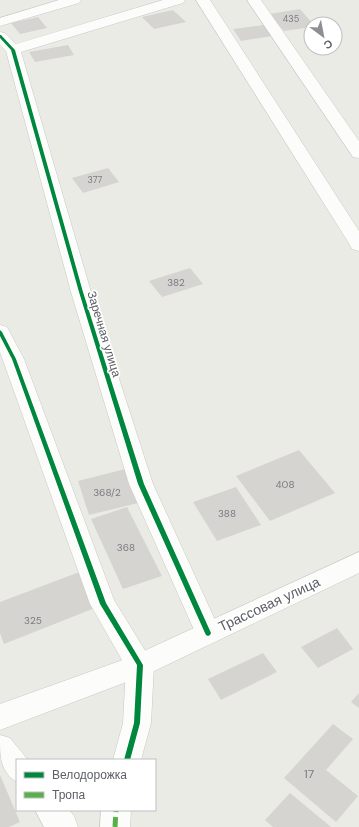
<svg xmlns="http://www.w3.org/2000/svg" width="359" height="827" font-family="'DM Sans',sans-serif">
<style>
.building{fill:#d5d4d1}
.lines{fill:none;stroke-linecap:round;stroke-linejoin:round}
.minor-casing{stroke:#c7c8c6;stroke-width:1}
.tertiary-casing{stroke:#c7c8c6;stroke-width:1}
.minor{fill:#fcfcfb;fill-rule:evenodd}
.tertiary{fill:#fcfcfb;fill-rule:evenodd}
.quiet{stroke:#58b04a;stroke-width:5;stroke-dasharray:10 5;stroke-linecap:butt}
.cycleway-casing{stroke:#fff;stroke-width:3}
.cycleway{fill:#00873e;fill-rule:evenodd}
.labels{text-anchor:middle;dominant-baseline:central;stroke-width:3.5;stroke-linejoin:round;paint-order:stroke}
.far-number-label{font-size:9px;fill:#7a7c80}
.number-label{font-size:10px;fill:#7a7c80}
.street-label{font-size:12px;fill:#5b5e64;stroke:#fff}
.near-number-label{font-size:12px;fill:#7a7c80}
.near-street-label{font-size:14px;fill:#5b5e64;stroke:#fff}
</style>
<rect width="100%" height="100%" fill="#ebebe6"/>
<g class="building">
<path d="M 300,9 L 313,24 L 311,24 L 311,27 L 284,31 L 269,14 Z"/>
<path d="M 173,10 L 186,22 L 154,29 L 142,17 Z"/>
<path d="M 38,17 L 47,28 L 20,34 L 11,23 Z"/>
<path d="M 263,25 L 272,36 L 241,41 L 233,29 Z"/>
<path d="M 68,45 L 74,55 L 35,62 L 29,52 Z"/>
<path d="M 108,168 L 119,182 L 83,193 L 72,178 Z"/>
<path d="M 190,268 L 203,284 L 162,297 L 149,281 Z"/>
<path d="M 299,450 L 335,493 L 270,521 L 236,476 Z"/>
<path d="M 125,469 L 138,503 L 89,515 L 78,481 Z"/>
<path d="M 236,487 L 261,525 L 217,541 L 193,502 Z"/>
<path d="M 127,507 L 162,576 L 123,589 L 91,519 Z"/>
<path d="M 82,571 L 100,606 L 4,644 L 0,633 L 0,602 Z"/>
<path d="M 337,628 L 353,649 L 318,668 L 301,647 Z"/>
<path d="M 263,653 L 277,672 L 221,700 L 208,679 Z"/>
<path d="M 359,693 L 359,708 L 351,702 Z"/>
<path d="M 333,724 L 353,739 L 326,770 L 358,796 L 336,822 L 284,778 Z"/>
<path d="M 0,775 L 20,822 L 9,827 L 0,827 Z"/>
<path d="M 290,793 L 331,827 L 273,827 L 265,820 Z"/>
</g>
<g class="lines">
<g class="minor-casing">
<g id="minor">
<path d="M 59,0 L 81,0 L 79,3 L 0,26 L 0,18 Z"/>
<path d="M 163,0 L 185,0 L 183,3 L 21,52 L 91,292 L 153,484 L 221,633 L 217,641 L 208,644 L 199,641 L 129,484 L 71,292 L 6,51 L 0,45 L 0,32 L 5,33 L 16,44 Z"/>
<path d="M 196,0 L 210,0 L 359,231 L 359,251 L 352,249 L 350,245 Z"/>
<path d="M 247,0 L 261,0 L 359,141 L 359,158 L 353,157 Z"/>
<path d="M 0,325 L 7,327 L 24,359 L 114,600 L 154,665 L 151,723 L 141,760 L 113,760 L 123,723 L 126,667 L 90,604 L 0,352 Z"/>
<path d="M 0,735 L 10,738 L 28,760 L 17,760 L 17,782 C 0,772 0,757 0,735 Z"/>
<path d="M 35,810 L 69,810 L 74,816 L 78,827 L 44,827 Z"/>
<path d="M 101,810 L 131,810 L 130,827 L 100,827 Z"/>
</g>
</g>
<g class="tertiary-casing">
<path id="tertiary" d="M 359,552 L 359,573 L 150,673 L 0,730 L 0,704 L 131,657 Z"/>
</g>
<use href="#minor" class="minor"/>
<use href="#tertiary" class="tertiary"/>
<path class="quiet" d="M 115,827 L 116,810"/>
<g class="cycleway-casing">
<g id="cycleway">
<path d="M 0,35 L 1,35 L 15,50 L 83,292 L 144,484 L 211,633 L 210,635 L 208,636 L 206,635 L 205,633 L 138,484 L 79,292 L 11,50 L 0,38 Z"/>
<path d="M 0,330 L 2,332 L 16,359 L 106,603 L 143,665 L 140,723 L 130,760 L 124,760 L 134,723 L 137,665 L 100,604 L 12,359 L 0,336 Z"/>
</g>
</g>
<use href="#cycleway" class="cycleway"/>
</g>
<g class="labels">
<g class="far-number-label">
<text x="291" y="19">435</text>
<text x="95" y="180">377</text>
</g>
<g class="number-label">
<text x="176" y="282">382</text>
<text x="285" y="484">408</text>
<text x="107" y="492">368/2</text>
<text x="227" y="513">388</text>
<text x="126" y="547">368</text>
<text x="33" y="620">325</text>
</g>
<g class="street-label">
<text transform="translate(104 334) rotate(73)">Заречная улица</text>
</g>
<g class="near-number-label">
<text x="309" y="774">17</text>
</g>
<g class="near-street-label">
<text transform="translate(269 604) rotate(-25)">Трассовая улица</text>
</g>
</g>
<rect x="16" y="759" width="140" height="52" fill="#ffffff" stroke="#bdbfc1"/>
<rect x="24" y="772" width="20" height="6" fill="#00873e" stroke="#bdbfc1"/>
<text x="52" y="779" font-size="12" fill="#5b5e64">Велодорожка</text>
<rect x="24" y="792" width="20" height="6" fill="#58b04a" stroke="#bdbfc1"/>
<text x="52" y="799" font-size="12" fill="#5b5e64">Тропа</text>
<g transform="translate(323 36) rotate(148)"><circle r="19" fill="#ffffff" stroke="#bdbfc1"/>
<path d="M0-3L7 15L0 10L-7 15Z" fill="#8d8f92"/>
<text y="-6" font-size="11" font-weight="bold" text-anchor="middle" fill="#5b5e64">С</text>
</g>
</svg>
